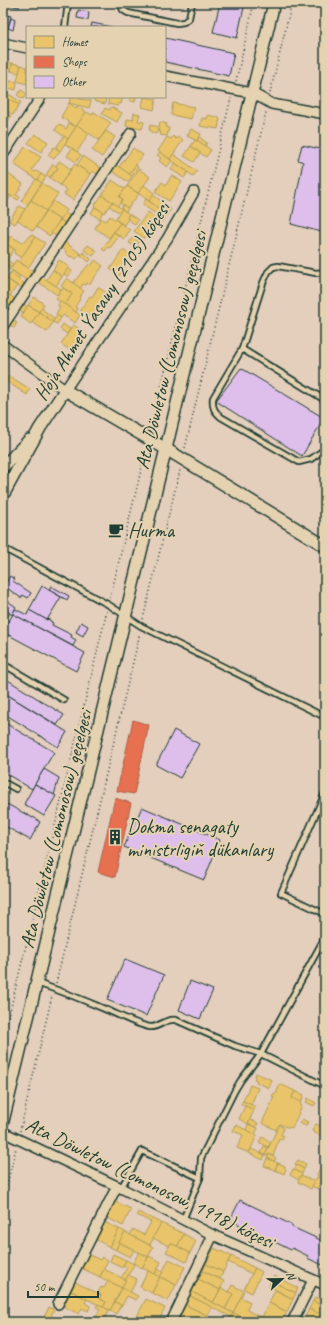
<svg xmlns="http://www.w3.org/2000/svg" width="328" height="1325" font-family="Caveat,sans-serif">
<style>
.homes{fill:#e9c46a;stroke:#ac9c5a}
.shops{fill:#e76f51;stroke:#ab6048}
.building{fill:#debeea;stroke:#1f3d34}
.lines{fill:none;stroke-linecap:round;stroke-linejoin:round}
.service-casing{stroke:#1f3d34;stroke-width:8}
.minor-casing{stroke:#1f3d34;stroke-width:12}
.tertiary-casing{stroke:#1f3d34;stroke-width:14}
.path{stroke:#1f3d34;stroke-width:1.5;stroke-dasharray:1 3;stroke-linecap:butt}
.service{stroke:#e5d2b0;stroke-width:4.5}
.minor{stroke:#e5d2b0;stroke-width:9}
.tertiary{stroke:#e5d2b0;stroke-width:11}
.labels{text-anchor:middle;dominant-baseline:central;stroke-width:4;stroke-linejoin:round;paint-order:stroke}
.street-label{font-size:20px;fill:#1f3d34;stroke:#e5d2b0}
.poi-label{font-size:20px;fill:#1f3d34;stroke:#e5d2b0;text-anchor:start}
</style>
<rect width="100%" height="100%" fill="#e4cebc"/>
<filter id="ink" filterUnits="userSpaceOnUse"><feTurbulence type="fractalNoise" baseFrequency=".025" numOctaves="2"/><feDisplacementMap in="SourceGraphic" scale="8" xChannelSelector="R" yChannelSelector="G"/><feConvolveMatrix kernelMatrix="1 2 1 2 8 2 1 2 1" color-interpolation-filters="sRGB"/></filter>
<g filter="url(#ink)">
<g class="homes">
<path d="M 5,62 L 12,63 L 11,71 L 3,69 Z"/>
<path d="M 12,63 L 21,65 L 19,73 L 11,71 Z"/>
<path d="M 21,65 L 27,67 L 27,84 L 17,81 Z"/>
<path d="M 10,81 L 17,82 L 16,90 L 8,88 Z"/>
<path d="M 21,90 L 27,94 L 23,99 L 17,95 Z"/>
<path d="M 6,95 L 10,95 L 21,102 L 19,105 L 5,97 Z"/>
<path d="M 4,96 L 19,105 L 13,115 L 3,108 Z"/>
<path d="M 71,97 L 91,101 L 89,108 L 69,103 Z"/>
<path d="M 95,97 L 106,97 L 105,104 L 94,101 Z"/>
<path d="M 109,97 L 123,97 L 121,104 L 118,103 L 118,106 L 108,104 Z"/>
<path d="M 130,97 L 136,97 L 135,102 L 129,100 Z"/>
<path d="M 144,97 L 156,99 L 154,110 L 142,107 Z"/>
<path d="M 69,103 L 76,108 L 77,106 L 86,112 L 76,127 L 61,117 Z"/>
<path d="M 173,103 L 194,107 L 191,119 L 171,115 Z"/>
<path d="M 111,107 L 122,113 L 117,122 L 102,114 L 105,108 L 110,110 Z"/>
<path d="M 3,111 L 11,116 L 6,124 L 3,122 Z"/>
<path d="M 86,112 L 92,115 L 94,112 L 111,123 L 99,140 L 77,125 Z"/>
<path d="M 134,113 L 140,114 L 138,121 L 144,122 L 142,129 L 126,126 L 127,119 L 133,120 Z"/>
<path d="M 208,115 L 220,118 L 218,129 L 200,126 L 202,118 L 207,119 Z"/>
<path d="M 160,122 L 167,124 L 166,127 L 169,128 L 167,136 L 160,135 L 161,132 L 158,132 Z"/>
<path d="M 69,123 L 76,127 L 68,139 L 55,130 L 59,124 L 66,129 Z"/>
<path d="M 77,125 L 89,133 L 77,152 L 65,144 Z"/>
<path d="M 150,125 L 159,127 L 156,134 L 151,132 L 151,130 L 149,130 Z"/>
<path d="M 191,129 L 201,134 L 197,141 L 187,136 Z"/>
<path d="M 106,131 L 115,137 L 102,157 L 92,150 Z"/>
<path d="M 35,134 L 48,142 L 41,152 L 28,143 Z"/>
<path d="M 64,136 L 68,139 L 60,151 L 56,148 Z"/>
<path d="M 173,136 L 176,139 L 178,136 L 183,140 L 170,159 L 158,151 L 167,137 L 171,139 Z"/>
<path d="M 199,137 L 207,143 L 205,146 L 197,140 Z"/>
<path d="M 195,140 L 197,141 L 197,140 L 211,150 L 206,157 L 191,146 Z"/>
<path d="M 191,146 L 200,153 L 194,162 L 184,156 Z"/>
<path d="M 25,147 L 41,157 L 32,170 L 35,172 L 36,171 L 41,174 L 37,180 L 14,164 Z"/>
<path d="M 54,147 L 60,151 L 54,159 L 48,155 Z"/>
<path d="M 72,148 L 81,155 L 76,162 L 67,156 Z"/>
<path d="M 133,148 L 143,155 L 129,174 L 119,167 Z"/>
<path d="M 160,152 L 172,161 L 167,167 L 159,161 L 161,158 L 157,155 Z"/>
<path d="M 173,154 L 197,171 L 193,176 L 170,159 Z"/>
<path d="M 83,156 L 101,168 L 97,174 L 92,171 L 90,174 L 77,165 Z"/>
<path d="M 59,161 L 71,169 L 60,185 L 50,178 L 58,168 L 56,166 Z"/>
<path d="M 175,163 L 188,172 L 184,178 L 171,169 Z"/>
<path d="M 53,164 L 58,168 L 50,177 L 46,175 Z"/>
<path d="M 75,164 L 90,174 L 73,200 L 64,194 L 67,190 L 60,185 Z"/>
<path d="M 115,164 L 132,176 L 128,182 L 111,170 Z"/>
<path d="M 136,165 L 138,167 L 132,176 L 129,174 Z"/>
<path d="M 139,169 L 150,177 L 138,193 L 127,186 Z"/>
<path d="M 8,174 L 23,184 L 16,195 L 20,197 L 18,200 L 3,191 L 3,182 Z"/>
<path d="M 41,174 L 46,177 L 42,183 L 37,180 Z"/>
<path d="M 172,175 L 182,182 L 169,201 L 155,192 L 162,182 L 166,185 Z"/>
<path d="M 36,179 L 42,183 L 27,205 L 21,201 Z"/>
<path d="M 112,180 L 125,189 L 119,197 L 123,199 L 118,206 L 102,195 Z"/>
<path d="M 42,183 L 58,194 L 46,211 L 31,200 Z"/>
<path d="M 144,185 L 154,193 L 149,201 L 138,193 Z"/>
<path d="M 127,186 L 139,194 L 128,208 L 120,203 L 123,199 L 119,197 Z"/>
<path d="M 3,191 L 11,196 L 3,208 Z"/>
<path d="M 102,195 L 112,202 L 104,213 L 94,206 Z"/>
<path d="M 153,195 L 164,203 L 160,209 L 149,201 Z"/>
<path d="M 146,199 L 165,213 L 162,218 L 143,205 Z"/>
<path d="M 31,200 L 46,211 L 33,231 L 18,220 Z"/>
<path d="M 53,201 L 67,210 L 60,220 L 46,211 Z"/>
<path d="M 112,202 L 122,209 L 120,213 L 109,206 Z"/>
<path d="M 164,204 L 171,209 L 162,222 L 160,220 L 165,213 L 160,209 Z"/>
<path d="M 123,205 L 128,208 L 126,212 L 121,208 Z"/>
<path d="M 19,206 L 25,209 L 15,224 L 9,221 Z"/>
<path d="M 4,207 L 9,210 L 3,219 L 3,208 Z"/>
<path d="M 95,207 L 103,212 L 99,219 L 91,213 Z"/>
<path d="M 122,209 L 129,214 L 127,218 L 128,219 L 124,225 L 115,219 Z"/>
<path d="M 46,211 L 60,220 L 50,236 L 36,227 Z"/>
<path d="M 148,212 L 157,219 L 144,238 L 134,231 Z"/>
<path d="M 65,213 L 70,216 L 65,223 L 60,220 Z"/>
<path d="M 129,214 L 138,220 L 135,225 L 127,218 Z"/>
<path d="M 110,216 L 120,223 L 109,238 L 95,228 L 101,218 L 105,221 L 106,220 L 107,220 Z"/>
<path d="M 60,220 L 65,223 L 56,236 L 51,233 Z"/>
<path d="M 120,223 L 130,230 L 124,239 L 114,232 Z"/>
<path d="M 3,232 L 9,237 L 3,246 Z"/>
<path d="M 114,232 L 119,236 L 110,248 L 108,247 L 105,251 L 102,249 Z"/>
<path d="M 31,234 L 35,237 L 21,258 L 14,253 L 16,250 L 6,244 L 11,236 L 21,242 L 22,241 L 24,243 L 26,239 L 27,240 Z"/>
<path d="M 35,237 L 45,243 L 28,268 L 19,261 Z"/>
<path d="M 133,237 L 139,242 L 136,247 L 129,243 Z"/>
<path d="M 65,242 L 81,254 L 76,259 L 72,256 L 70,257 L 65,252 L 66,251 L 61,247 Z"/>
<path d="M 6,244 L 14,249 L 5,263 L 3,262 L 3,248 Z"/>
<path d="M 88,245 L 97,251 L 93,256 L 84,250 Z"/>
<path d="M 123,250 L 133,257 L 119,276 L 110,269 Z"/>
<path d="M 83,252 L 91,259 L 89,262 L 81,255 Z"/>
<path d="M 7,260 L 13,264 L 11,267 L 5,263 Z"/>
<path d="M 16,260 L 33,271 L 26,280 L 10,269 Z"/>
<path d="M 59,260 L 69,267 L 62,277 L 53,270 Z"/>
<path d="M 95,260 L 103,266 L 89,285 L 87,283 L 85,285 L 83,284 L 80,289 L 73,283 L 89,264 L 91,266 Z"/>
<path d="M 3,264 L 9,268 L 4,275 L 3,275 Z"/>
<path d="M 68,268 L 72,271 L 68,277 L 64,274 Z"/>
<path d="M 53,270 L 62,277 L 56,286 L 46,280 Z"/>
<path d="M 12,271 L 20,276 L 18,279 L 10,273 Z"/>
<path d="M 10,273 L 24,283 L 21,288 L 7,279 Z"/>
<path d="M 41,276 L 61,289 L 57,295 L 37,281 Z"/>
<path d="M 67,278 L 84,291 L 79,298 L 80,299 L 75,307 L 78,309 L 76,312 L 65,305 L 72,294 L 61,286 Z"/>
<path d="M 7,279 L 17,286 L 10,296 L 3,291 L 3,284 Z"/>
<path d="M 98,287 L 108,294 L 92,318 L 80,310 L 90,296 L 92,297 Z"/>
<path d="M 63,288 L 72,294 L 65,305 L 56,299 Z"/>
<path d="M 3,291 L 15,299 L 8,309 L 3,305 Z"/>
<path d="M 34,297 L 44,304 L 39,312 L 28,305 Z"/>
<path d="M 60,301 L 80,315 L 75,323 L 63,315 L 61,318 L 56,314 L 60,307 L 58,306 Z"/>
<path d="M 23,303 L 27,307 L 23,313 L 18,310 Z"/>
<path d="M 28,305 L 39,312 L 31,324 L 21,317 Z"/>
<path d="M 42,307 L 44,309 L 43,310 L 55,319 L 53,322 L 39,312 Z"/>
<path d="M 39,312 L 53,322 L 47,332 L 32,322 Z"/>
<path d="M 57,315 L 61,318 L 57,324 L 53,322 Z"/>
<path d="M 12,319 L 17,322 L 14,328 L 9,325 Z"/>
<path d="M 63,324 L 70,329 L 67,334 L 60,329 Z"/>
<path d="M 73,325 L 83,331 L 70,350 L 61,344 Z"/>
<path d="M 9,376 L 30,389 L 27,395 L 6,381 Z"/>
<path d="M 256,1073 L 272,1080 L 269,1088 L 256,1082 L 257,1080 L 254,1079 Z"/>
<path d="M 280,1084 L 295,1091 L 292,1098 L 301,1102 L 300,1105 L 302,1106 L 292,1128 L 290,1127 L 289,1128 L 280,1124 L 276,1130 L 262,1123 L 274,1097 L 272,1096 L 274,1093 L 276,1094 Z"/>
<path d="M 250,1085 L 258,1088 L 251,1105 L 243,1101 Z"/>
<path d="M 295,1091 L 304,1095 L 301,1102 L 292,1098 Z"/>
<path d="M 308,1098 L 316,1103 L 314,1106 L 306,1102 Z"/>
<path d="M 243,1101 L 256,1107 L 254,1110 L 241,1104 Z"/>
<path d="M 245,1106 L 254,1110 L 248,1124 L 239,1119 Z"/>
<path d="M 325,1115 L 325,1128 L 320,1126 Z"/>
<path d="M 302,1119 L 308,1122 L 306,1126 L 299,1123 Z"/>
<path d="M 250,1120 L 258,1123 L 256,1127 L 248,1124 Z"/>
<path d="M 248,1124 L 258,1128 L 255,1134 L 246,1130 Z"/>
<path d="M 316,1124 L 325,1128 L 322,1137 L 312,1131 Z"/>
<path d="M 236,1125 L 257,1135 L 249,1153 L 237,1148 L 243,1135 L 233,1131 Z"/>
<path d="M 279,1125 L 284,1128 L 281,1135 L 284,1136 L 282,1140 L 279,1139 L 273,1156 L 269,1154 L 268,1156 L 265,1155 Z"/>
<path d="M 325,1130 L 325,1146 L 319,1142 Z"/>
<path d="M 262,1137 L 271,1142 L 268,1147 L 259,1142 Z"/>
<path d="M 264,1146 L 268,1148 L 265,1155 L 261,1153 Z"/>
<path d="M 251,1149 L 265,1155 L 263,1160 L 249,1153 Z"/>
<path d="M 269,1154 L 276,1158 L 274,1161 L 267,1158 Z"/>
<path d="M 267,1158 L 278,1163 L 275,1170 L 264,1166 Z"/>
<path d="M 298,1160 L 306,1164 L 304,1169 L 295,1164 Z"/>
<path d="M 278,1163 L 285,1166 L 285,1168 L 286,1169 L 284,1174 L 275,1170 Z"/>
<path d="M 297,1165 L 304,1169 L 302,1174 L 294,1170 Z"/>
<path d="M 320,1168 L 325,1170 L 321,1177 L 317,1175 Z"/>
<path d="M 293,1169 L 302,1174 L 299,1180 L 290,1175 Z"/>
<path d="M 301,1175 L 315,1182 L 311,1189 L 298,1182 Z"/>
<path d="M 317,1177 L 322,1179 L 317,1189 L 312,1186 Z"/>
<path d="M 114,1201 L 131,1209 L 123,1226 L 106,1217 Z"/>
<path d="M 138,1212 L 161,1223 L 150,1245 L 130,1235 L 133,1229 L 144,1235 L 151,1222 L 137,1215 Z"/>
<path d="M 104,1222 L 119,1229 L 110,1247 L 95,1239 Z"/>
<path d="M 161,1223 L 184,1234 L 177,1247 L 171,1243 L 169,1246 L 153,1238 Z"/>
<path d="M 119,1229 L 125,1232 L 116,1250 L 110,1247 Z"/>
<path d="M 125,1232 L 153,1247 L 148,1257 L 119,1242 Z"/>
<path d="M 184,1234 L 196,1241 L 190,1253 L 177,1247 Z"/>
<path d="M 119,1242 L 134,1250 L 130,1257 L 116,1250 Z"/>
<path d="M 171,1243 L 190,1253 L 186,1262 L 166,1252 Z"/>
<path d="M 214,1248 L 231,1256 L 223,1272 L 206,1264 Z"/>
<path d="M 139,1252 L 148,1257 L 142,1268 L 133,1263 Z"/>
<path d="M 88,1254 L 100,1260 L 102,1257 L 108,1260 L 100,1277 L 81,1268 Z"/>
<path d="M 113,1254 L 126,1260 L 122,1268 L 110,1261 Z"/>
<path d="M 149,1256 L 161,1262 L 155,1274 L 142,1268 Z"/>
<path d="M 231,1256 L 255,1268 L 252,1274 L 228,1262 Z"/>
<path d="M 169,1259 L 185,1267 L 176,1285 L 160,1277 Z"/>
<path d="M 126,1260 L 134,1264 L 126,1280 L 121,1278 L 127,1268 L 123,1266 Z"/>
<path d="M 206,1264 L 223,1272 L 220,1279 L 203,1271 Z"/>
<path d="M 255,1268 L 262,1272 L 252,1293 L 244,1289 Z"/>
<path d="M 104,1269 L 126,1280 L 122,1288 L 100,1277 Z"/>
<path d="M 158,1269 L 163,1272 L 160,1277 L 155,1274 Z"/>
<path d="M 148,1271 L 160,1277 L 152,1293 L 140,1287 Z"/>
<path d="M 203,1271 L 224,1281 L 220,1290 L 198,1279 Z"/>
<path d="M 128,1275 L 137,1279 L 130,1293 L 122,1288 Z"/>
<path d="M 274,1276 L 298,1288 L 296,1293 L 271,1281 Z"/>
<path d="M 160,1277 L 176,1285 L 168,1301 L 152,1293 Z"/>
<path d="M 198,1279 L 220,1290 L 213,1303 L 192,1292 Z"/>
<path d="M 108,1281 L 122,1288 L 110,1310 L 103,1307 L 106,1302 L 99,1299 L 101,1295 L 98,1293 L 101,1287 L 104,1288 Z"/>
<path d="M 271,1281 L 296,1293 L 293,1299 L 269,1286 Z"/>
<path d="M 75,1282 L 101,1295 L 99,1299 L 106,1302 L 103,1307 L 71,1291 Z"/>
<path d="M 232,1285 L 244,1291 L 233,1313 L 225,1309 L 233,1294 L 229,1292 Z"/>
<path d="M 122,1288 L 138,1296 L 136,1300 L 127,1296 L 122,1306 L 115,1302 Z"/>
<path d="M 221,1288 L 233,1294 L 225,1309 L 213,1303 Z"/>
<path d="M 275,1290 L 293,1299 L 287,1312 L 269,1303 Z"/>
<path d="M 71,1291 L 87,1299 L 85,1303 L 90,1306 L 88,1311 L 82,1308 L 79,1314 L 63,1306 Z"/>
<path d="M 192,1292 L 233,1313 L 231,1317 L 190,1296 Z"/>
<path d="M 190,1296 L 212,1307 L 208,1316 L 186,1305 Z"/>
<path d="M 241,1297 L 250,1302 L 247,1310 L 256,1315 L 252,1322 L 233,1313 Z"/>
<path d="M 315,1297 L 325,1302 L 325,1307 L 313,1301 Z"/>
<path d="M 146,1299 L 165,1308 L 158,1322 L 134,1322 Z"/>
<path d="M 313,1301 L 325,1307 L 325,1317 L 309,1309 Z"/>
<path d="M 115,1302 L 121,1305 L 116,1314 L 110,1310 Z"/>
<path d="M 269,1303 L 287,1312 L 282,1322 L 271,1322 L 262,1317 Z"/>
<path d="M 98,1304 L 109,1310 L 103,1322 L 95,1319 L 100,1309 L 96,1307 Z"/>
<path d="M 186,1305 L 208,1316 L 205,1322 L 177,1322 Z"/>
<path d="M 49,1307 L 54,1310 L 51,1315 L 53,1317 L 50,1322 L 42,1322 Z"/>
<path d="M 309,1309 L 322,1315 L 318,1322 L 303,1322 Z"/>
<path d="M 233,1313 L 238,1315 L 235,1322 L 228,1322 Z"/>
<path d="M 238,1315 L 251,1322 L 235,1322 Z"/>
<path d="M 256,1315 L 262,1317 L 271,1322 L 252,1322 Z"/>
</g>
<g class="shops">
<path d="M 133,720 L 149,725 L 134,794 L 117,791 Z"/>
<path d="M 115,798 L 131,803 L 115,877 L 98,872 Z"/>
</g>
<g class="building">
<path d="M 8,3 L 20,3 L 19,7 L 8,5 Z"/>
<path d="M 220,3 L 245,3 L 237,38 L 213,32 Z"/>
<path d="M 78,10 L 89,12 L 88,20 L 77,18 Z"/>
<path d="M 3,14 L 7,15 L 4,28 L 3,27 Z"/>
<path d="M 7,15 L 11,16 L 8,28 L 4,28 Z"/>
<path d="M 11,18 L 15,20 L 13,30 L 8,28 Z"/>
<path d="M 92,23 L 112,27 L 91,27 Z"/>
<path d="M 165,38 L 234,53 L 229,76 L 165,62 Z"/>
<path d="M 302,145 L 325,150 L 325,233 L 291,224 L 303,162 L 298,160 Z"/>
<path d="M 241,368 L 324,418 L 302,456 L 216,401 Z"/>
<path d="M 10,576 L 15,579 L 13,581 L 31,593 L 28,598 L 23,595 L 21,598 L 4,586 Z"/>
<path d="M 42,586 L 61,597 L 47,620 L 29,610 Z"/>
<path d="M 51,586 L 69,596 L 67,600 L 49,590 Z"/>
<path d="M 5,599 L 16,607 L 12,615 L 3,608 L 3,601 Z"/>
<path d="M 3,608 L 10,613 L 6,618 L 9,620 L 4,630 L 3,629 Z"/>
<path d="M 15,609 L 27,615 L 29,610 L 47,620 L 48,619 L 51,621 L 51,622 L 53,623 L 52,625 L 72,635 L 71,637 L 76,640 L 73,646 L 13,614 Z"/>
<path d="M 13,614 L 85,653 L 76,671 L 3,632 Z"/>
<path d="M 81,622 L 88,626 L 83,636 L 76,632 Z"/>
<path d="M 3,632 L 8,635 L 3,644 Z"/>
<path d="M 3,677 L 64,715 L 57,725 L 3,692 Z"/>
<path d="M 3,692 L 67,732 L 58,747 L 3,713 Z"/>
<path d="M 5,723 L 54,752 L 32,789 L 3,772 L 3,727 Z"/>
<path d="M 174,730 L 199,744 L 180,778 L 156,765 Z"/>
<path d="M 44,769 L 59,778 L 54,795 L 35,784 Z"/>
<path d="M 35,784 L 56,796 L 44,816 L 24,804 Z"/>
<path d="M 3,802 L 33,818 L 33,817 L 38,820 L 38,821 L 40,822 L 30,840 L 3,825 Z"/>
<path d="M 142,807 L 220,840 L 204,880 L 124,847 Z"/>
<path d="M 125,959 L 164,975 L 146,1016 L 107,1000 Z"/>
<path d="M 3,969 L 8,971 L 3,983 Z"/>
<path d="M 190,981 L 213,990 L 200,1019 L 179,1010 Z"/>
<path d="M 240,1200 L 292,1225 L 292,1227 L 325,1242 L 325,1266 L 307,1258 L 308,1256 L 292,1248 L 291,1250 L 230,1220 Z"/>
</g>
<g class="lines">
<g class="service-casing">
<g id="service">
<path d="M 120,3 L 123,10 L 128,13 L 177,23 L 184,22 L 189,18 L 192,3"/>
<path d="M 65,27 L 68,3"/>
<path d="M 325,272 L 316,273 L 278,266 L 273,267 L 268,272 L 263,283 L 242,349 L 213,398 C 212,407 214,411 221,417 L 299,462 L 311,459 L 325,449"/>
<path d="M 242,349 L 325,400"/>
<path d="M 3,548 L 109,605 L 141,626 L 325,717"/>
<path d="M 3,664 L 64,700"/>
<path d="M 3,782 L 16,789"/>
<path d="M 325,793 L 281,893 L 325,914"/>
<path d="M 37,983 C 61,991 84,1000 107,1010 C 119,1015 137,1025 150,1027 C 159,1028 165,1018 176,1020 L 235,1046 L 261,1054 L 325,1086"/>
<path d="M 121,1188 L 142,1151 L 200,1178"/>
<path d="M 183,1220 L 200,1178 L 201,1158 L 235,1090 L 241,1080 L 261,1054 L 325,937"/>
</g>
</g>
<g class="minor-casing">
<g id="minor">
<path d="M 3,43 L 27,48"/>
<path d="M 165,76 L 252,93 L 272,104 L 325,114"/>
<path d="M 3,155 L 41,97"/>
<path d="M 3,326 L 131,133"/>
<path d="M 3,345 L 65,390 L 167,239 L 194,192"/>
<path d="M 3,1132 L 121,1188 L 213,1235 L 325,1285"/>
<path d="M 58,1304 L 117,1186"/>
<path d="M 171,1322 L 213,1235"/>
<path d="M 292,1322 L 313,1280"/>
</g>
</g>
<g class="tertiary-casing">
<g id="tertiary">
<path d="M 3,467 L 29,440"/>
<path d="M 3,495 L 40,428 L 65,390 L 166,449 L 325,546"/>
<path d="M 3,1121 L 274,3"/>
</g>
</g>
<g class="path">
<path d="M 236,81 L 254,3"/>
<path d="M 270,93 L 292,3"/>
<path d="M 151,429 L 231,98"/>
<path d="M 185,448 L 266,112"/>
<path d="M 110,598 L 146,450"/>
<path d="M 143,619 L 180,470"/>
<path d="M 56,983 L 140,633"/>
<path d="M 3,1040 L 107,611"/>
<path d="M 20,1131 L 52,996"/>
<path d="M 3,1201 L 16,1148"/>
</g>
<use href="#service" class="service"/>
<use href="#minor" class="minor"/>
<use href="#tertiary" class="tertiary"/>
</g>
</g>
<defs>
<g id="cafe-bare" transform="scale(1.2)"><path d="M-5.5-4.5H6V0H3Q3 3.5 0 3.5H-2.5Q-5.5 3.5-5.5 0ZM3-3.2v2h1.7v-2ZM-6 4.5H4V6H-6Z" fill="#1f3d34" stroke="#e5d2b0" stroke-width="2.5" paint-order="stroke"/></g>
<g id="building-bare" transform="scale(1.2)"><path d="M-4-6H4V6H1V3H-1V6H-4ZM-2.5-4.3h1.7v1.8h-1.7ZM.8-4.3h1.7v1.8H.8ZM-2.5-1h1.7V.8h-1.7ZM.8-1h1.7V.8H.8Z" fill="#1f3d34" stroke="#e5d2b0" stroke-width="2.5" paint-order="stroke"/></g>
</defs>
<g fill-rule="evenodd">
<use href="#cafe-bare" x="116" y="530"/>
<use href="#building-bare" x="115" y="837"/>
</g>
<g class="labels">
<g class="street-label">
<text transform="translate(102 301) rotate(-57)">Hoja Ahmet Ýasawy (2105) köçesi</text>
<text transform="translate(171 350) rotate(-76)">Ata Döwletow (Lomonosow) geçelgesi</text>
<text transform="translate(56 829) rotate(-76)">Ata Döwletow (Lomonosow) geçelgesi</text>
<text transform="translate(150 1183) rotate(26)">Ata Döwletow (Lomonosow, 1918) köçesi</text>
</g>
<g class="poi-label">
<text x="128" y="530">Hurma</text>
<text x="127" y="826">Dokma senagaty<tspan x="127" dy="23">ministrligiň dükanlary</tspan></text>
</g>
</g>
<rect width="328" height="1325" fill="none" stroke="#e5d2b0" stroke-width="16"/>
<rect x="8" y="8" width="312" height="1309" fill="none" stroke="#1f3d34" stroke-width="1.5" filter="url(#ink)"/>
<rect x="26" y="26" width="140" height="72" fill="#e5d2b0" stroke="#96967e"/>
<rect x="34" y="36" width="20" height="12" fill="#e9c46a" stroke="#96967e"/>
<text x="62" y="46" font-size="12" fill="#1f3d34">Homes</text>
<rect x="34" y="56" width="20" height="12" fill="#e76f51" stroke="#96967e"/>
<text x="62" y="66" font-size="12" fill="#1f3d34">Shops</text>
<rect x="34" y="76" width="20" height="12" fill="#debeea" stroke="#96967e"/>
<text x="62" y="86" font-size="12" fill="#1f3d34">Other</text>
<g transform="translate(282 1279) rotate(68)" stroke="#e5d2b0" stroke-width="3" paint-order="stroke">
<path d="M0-3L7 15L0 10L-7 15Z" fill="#1f3d34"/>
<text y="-6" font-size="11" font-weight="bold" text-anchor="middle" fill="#1f3d34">N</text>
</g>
<path d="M28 1291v6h70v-6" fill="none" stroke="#1f3d34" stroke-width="2"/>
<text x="34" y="1291" font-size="12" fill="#1f3d34" stroke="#e5d2b0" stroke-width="3" paint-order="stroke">50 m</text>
</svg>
